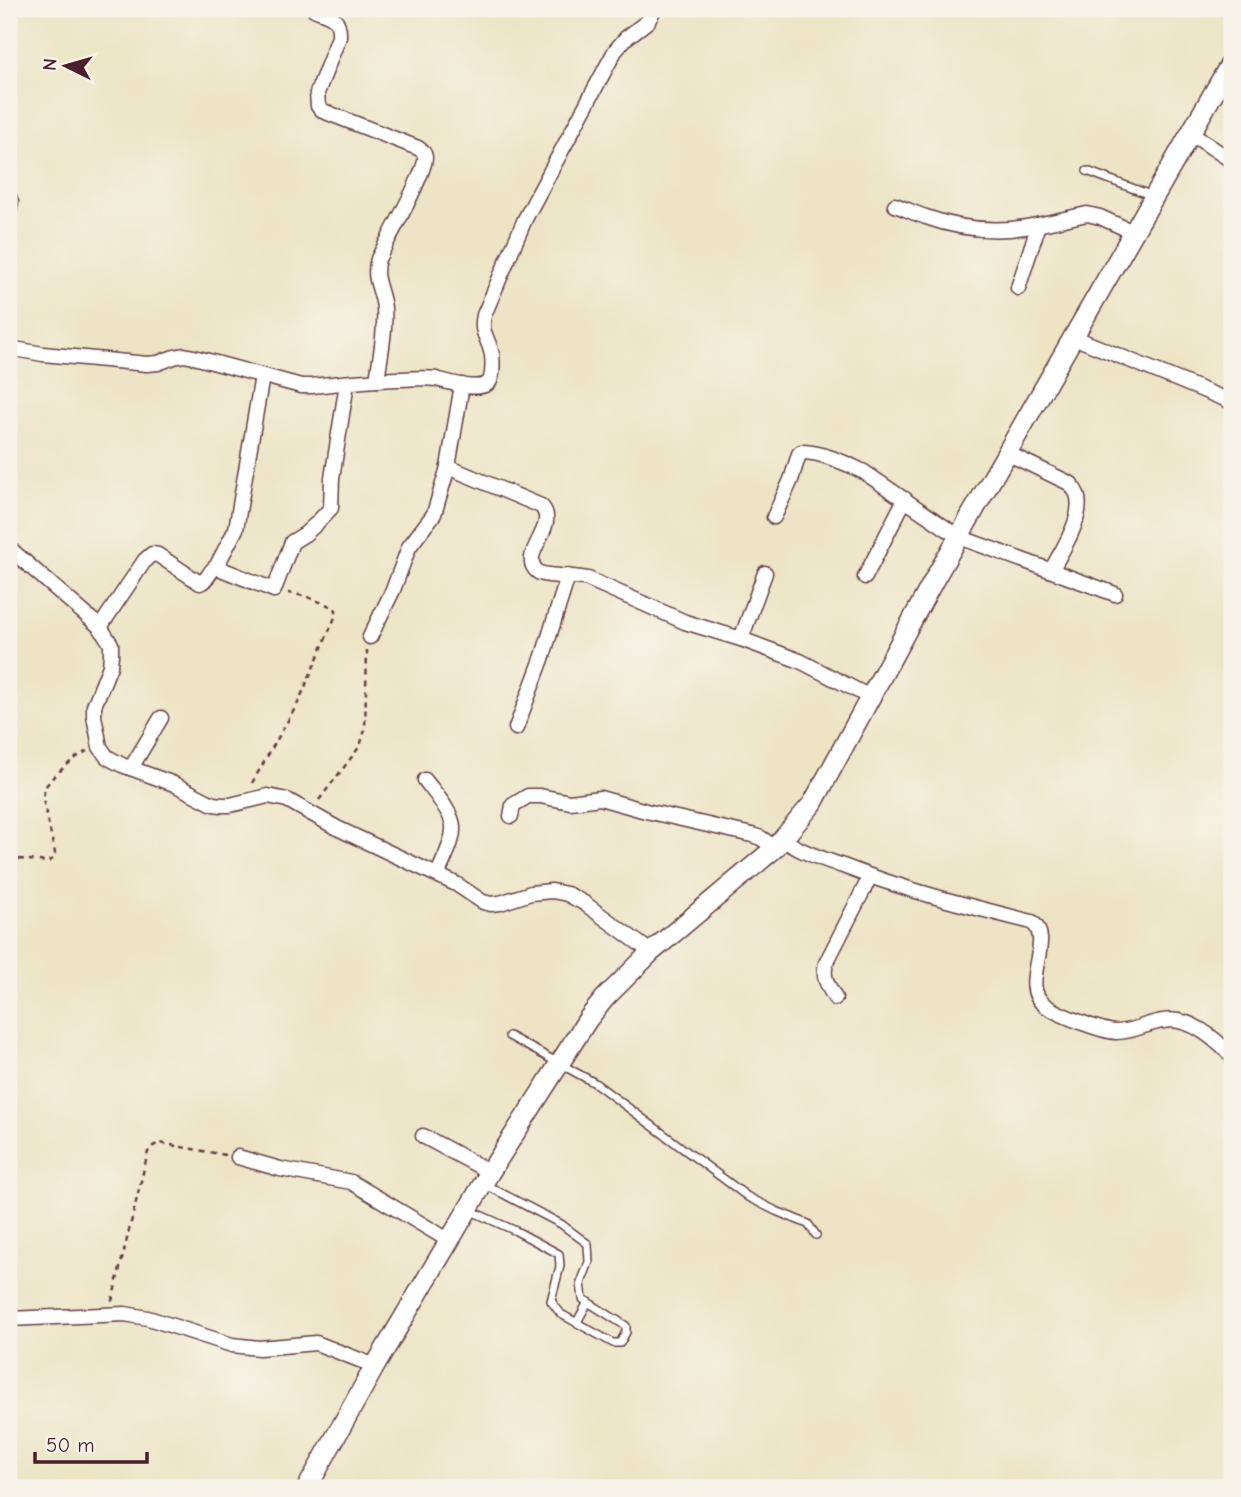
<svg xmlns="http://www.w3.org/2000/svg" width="1241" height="1497" font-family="'Comic Neue',sans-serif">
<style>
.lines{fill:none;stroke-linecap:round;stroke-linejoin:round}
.lane-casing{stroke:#623d42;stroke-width:10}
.street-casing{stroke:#623d42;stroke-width:17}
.secondary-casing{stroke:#623d42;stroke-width:22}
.path{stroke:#623d42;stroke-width:2.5;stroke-dasharray:5 5;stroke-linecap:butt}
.lane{stroke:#fff;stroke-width:7}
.street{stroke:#fff;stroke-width:14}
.secondary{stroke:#fff;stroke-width:19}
</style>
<rect width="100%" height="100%" fill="#f7f3e8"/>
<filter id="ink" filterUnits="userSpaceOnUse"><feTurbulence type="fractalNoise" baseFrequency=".0143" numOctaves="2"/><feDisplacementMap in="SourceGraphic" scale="14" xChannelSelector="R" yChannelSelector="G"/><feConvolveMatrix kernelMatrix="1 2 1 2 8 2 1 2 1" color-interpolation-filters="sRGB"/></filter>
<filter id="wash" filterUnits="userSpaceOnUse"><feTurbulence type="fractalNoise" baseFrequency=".00686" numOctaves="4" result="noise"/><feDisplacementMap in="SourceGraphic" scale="28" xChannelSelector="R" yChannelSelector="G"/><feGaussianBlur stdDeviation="1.57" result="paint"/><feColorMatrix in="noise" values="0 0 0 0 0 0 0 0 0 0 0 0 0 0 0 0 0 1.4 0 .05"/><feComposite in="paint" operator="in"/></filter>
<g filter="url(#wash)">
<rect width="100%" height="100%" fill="#ece4c5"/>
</g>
<g filter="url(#ink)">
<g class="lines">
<g class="lane-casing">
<g id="lane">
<path d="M 1087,171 L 1153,196"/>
<path d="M 509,1036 L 595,1083 L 748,1197 L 776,1211 L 808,1224 L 816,1235"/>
<path d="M 469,1210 L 516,1231 L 559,1254 L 560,1266 L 551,1301 L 561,1314 L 613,1343 L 620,1343 L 626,1332 L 626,1326 L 583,1299 L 581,1283 L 589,1262 L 588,1244 L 561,1224 L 484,1184"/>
<path d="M 577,1322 L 588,1302"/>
</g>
</g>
<g class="street-casing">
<g id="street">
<path d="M 314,9 C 331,16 340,16 339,37 L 317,93 L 318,106 L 323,111 L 418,148 C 422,151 424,151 425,157 C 427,170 386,243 378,259 C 372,279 382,289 384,308 C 386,331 380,357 377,380"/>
<path d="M 1190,133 L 1232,161"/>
<path d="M 9,197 L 11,202 L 9,213"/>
<path d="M 895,205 C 906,209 916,214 926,217 C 962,230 1000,233 1037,225"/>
<path d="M 1018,288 L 1035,236 L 1037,225 L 1087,214 L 1100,217 L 1133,232"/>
<path d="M 1073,337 L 1232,402"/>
<path d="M 9,348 L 43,354 L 147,364 L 158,363 L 174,357 L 184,355 L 194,357 L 301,386 L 312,386 C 341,383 369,380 398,379 C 411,379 424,377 436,379 C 448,382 487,395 491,378 C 493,371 493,357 491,351 C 487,335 480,333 484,315 L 525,219 L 615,51 L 626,38 L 648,21 L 654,9"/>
<path d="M 1007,453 L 1071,484 C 1071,485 1077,493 1077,494 C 1085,516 1062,550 1052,569"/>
<path d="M 448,467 L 541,506 C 561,526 516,555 538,572 C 545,577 577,576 588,579 L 685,622 L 741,639 L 800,661 L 870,697"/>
<path d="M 774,517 L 791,480 L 799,454 L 801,452 C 818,451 849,464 864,472 L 959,537 L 1115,594"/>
<path d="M 9,548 L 100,627 L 111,644 L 111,654 L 110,666 L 94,706 L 94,716 L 100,747 L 107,757 L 122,765 L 174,784 L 213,804 L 222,805 L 230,805 L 268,796 L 287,800 L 337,828 L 456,884 L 483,902 L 491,904 L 500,903 L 531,893 L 552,891 L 567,894 L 584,903 L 651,952"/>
<path d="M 216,567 L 274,590 L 292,542 L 305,534 L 316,524 L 331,508 L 332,478 L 347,383"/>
<path d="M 865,577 L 905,499"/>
<path d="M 100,627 L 145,560 L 152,554 L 158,555 L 200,583 C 209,580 209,570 216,567 L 236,529 L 262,376"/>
<path d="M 370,637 L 393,590 L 409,547 L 434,514 L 448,467 L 462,385"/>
<path d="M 741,639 L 765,573"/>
<path d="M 516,728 L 542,659 L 568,576"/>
<path d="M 131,768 L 161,718"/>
<path d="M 425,780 C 433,791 453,813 453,827 C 454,842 443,860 438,874"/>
<path d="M 511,816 L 513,805 L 528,796 L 540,796 L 570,802 L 600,798 L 646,811 L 752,835 L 761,838 L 775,848"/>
<path d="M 784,840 C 801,852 823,859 843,866 C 904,890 968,906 1032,922 C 1056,941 1016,986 1046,1006 C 1059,1015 1101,1031 1116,1032 C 1133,1032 1147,1023 1163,1021 C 1190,1016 1215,1039 1232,1056"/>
<path d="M 835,998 C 828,986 822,977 826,963 L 870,877"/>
<path d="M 423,1136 L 490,1172"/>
<path d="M 238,1157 L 280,1169 L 351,1182 L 450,1241"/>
<path d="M 9,1319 L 125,1314 L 148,1318 L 232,1345 L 259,1348 L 316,1343 L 375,1366"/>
</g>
</g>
<g class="secondary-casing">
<path id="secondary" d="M 307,1488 L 375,1366 L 490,1172 L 588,1019 L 605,998 L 651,952 L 775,848 L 813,803 L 935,578 L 1232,61"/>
</g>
<g class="path">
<path d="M 252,783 L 298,703 L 336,615 L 336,610 L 333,607 L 305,596 L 288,593"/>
<path d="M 319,800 L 360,746 L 365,730 L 367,650"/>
<path d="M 9,858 L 48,862 L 53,859 L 55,853 L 43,799 L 45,787 L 54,776 L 74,759 L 87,751"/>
<path d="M 112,1301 L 148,1152 L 153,1146 L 160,1143 L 225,1155"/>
</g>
<use href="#lane" class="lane"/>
<use href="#street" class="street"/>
<use href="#secondary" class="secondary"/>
</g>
</g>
<rect width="1241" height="1497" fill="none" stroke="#f7f3e8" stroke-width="35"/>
<g transform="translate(66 66) rotate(275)" stroke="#f7f3e8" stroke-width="5" paint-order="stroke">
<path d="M0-5L12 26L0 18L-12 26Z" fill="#4a1f2b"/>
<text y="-10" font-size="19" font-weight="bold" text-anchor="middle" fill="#4a1f2b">N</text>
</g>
<path d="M35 1452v10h112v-10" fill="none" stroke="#4a1f2b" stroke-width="3.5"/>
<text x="46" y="1452" font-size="21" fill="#4a1f2b" stroke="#f7f3e8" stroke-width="5" paint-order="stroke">50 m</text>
</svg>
